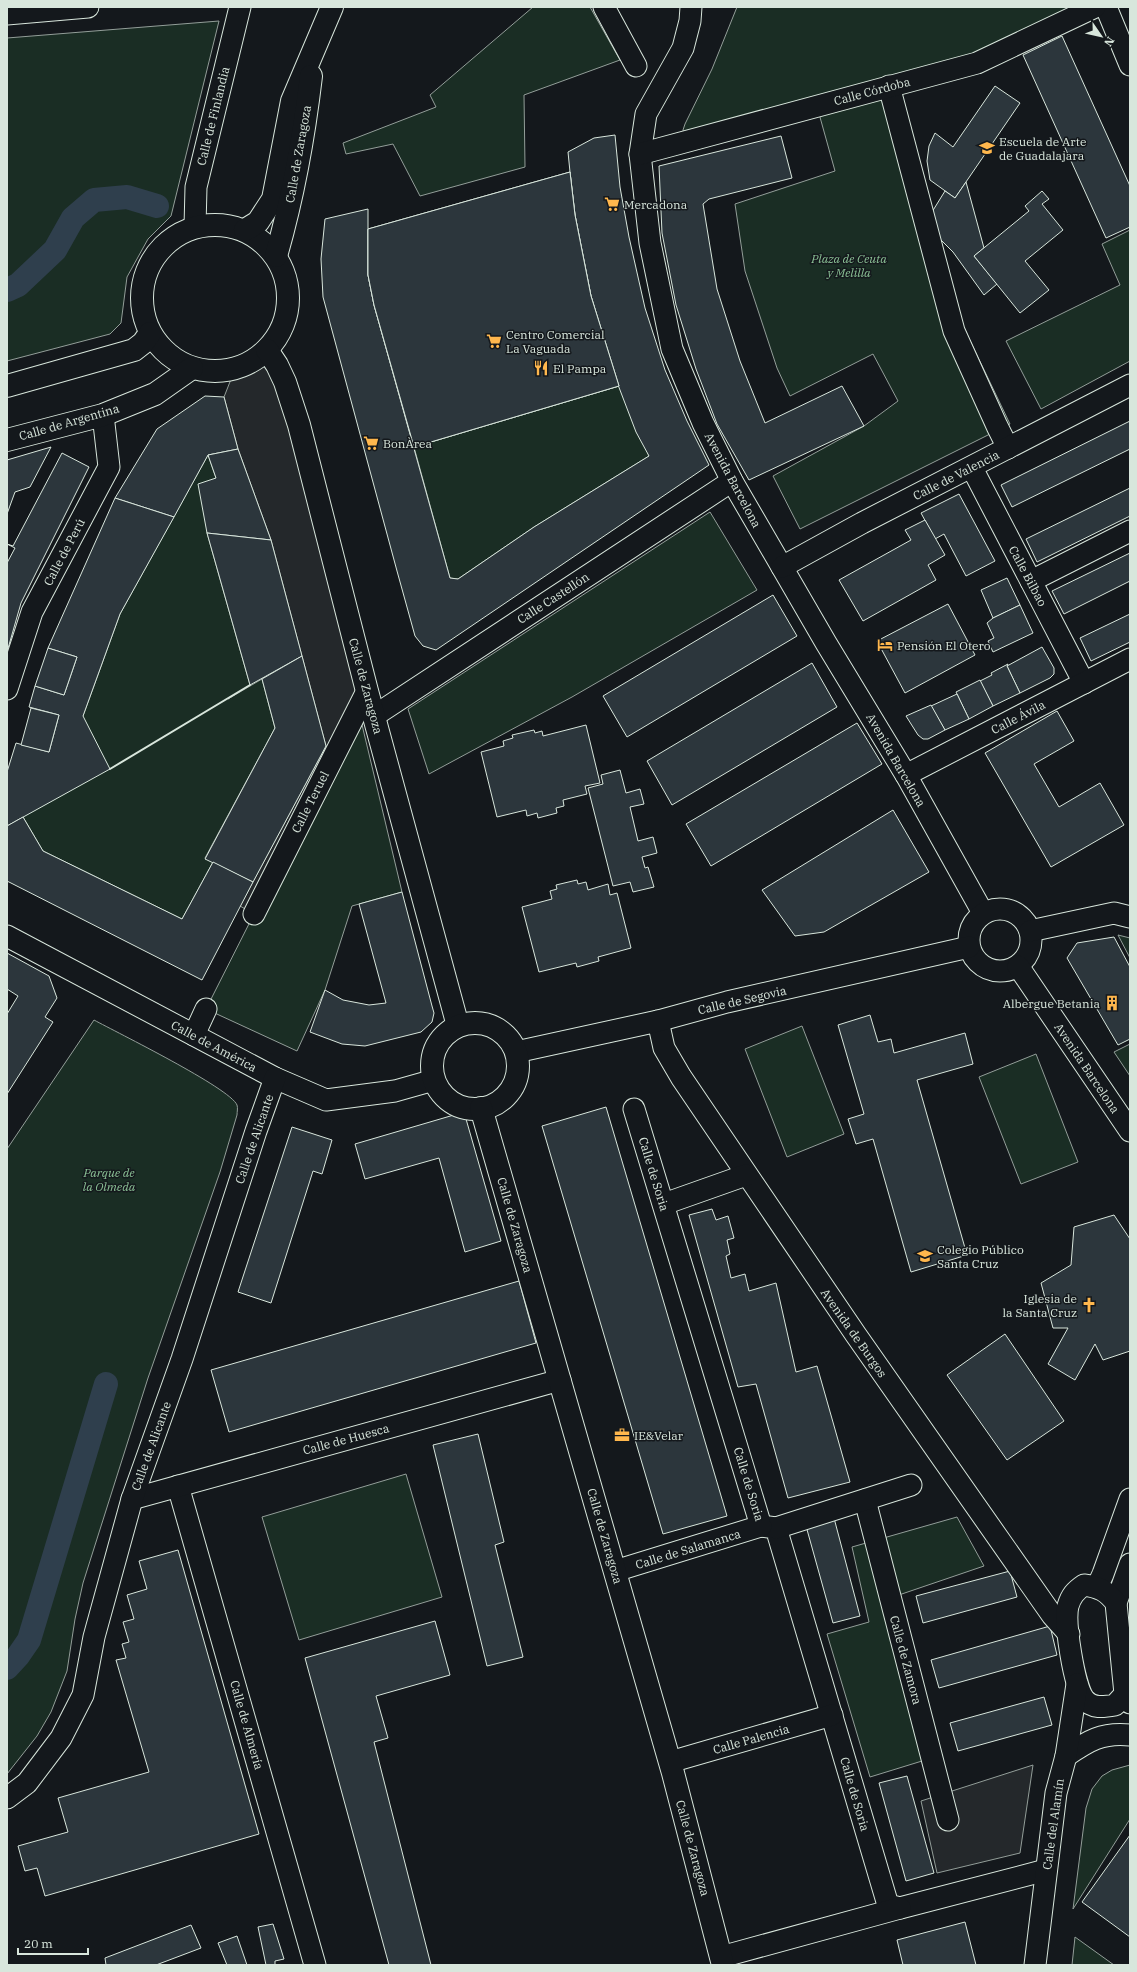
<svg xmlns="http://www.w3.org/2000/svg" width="1137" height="1972" font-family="'IBM Plex Serif',serif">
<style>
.green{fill:#1a2d24;stroke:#939e99}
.parking{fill:#24282b;stroke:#939e99}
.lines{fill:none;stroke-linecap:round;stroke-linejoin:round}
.canal{stroke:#2f3f4d;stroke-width:24}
.building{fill:#2c363c;stroke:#d8e6dc;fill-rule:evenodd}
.street-casing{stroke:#d8e6dc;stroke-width:23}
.secondary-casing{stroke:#d8e6dc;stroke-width:24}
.street{stroke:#14181c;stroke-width:21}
.secondary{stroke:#14181c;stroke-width:22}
.wall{stroke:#d8e6dc;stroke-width:2}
.labels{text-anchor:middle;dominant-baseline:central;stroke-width:3;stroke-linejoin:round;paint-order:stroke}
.street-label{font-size:12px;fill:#d8e6dc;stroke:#14181c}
.poi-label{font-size:12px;fill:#d8e6dc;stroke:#14181c;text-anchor:start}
.park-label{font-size:12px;font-style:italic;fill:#8ac095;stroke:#14181c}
</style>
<rect width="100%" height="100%" fill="#14181c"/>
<g class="green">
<path d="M 533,7 L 590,7 L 620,60 L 524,95 L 525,167 L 420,196 L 393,144 L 346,154 L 343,143 L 436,107 L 430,95 Z"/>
<path d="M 737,7 L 1087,7 L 962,61 L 684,134 L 683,130 L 685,124 L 712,69 Z"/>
<path d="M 219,21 L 171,216 L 148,239 L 127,277 L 121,323 L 110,334 L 7,361 L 7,38 Z"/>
<path d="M 897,93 L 963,326 L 1010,424 L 800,529 L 773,476 L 864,426 L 898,401 L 873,354 L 790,396 L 777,368 L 745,271 L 735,204 L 835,171 L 818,110 Z"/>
<path d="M 1130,230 L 1130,361 L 1041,409 L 1006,341 L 1120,285 L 1102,244 Z"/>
<path d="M 619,386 L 649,456 L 534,527 L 458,579 L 450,578 L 414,447 Z"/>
<path d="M 208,455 L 216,478 L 207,533 L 250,685 L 228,699 L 262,679 L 275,728 L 205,858 L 213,862 L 182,919 L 43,851 L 23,817 L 83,716 L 120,614 Z"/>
<path d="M 710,512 L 757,590 L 572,697 L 429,774 L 408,709 Z"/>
<path d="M 358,708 L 402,892 L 352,906 L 325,990 L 297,1051 L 206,1009 Z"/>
<path d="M 1118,935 L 1130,938 L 1130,958 Z"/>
<path d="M 94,1020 C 116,1032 230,1088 237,1105 C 238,1108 237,1112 237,1115 L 220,1172 L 148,1378 L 83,1583 L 75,1619 L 67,1671 L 51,1712 L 37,1736 L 7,1774 L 7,1149 Z"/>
<path d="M 802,1026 L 844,1134 L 787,1157 L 745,1049 Z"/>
<path d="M 1130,1044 L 1130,1076 L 1114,1052 Z"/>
<path d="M 1036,1054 L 1078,1162 L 1021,1184 L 979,1077 Z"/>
<path d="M 406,1474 L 442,1597 L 299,1640 L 262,1517 Z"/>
<path d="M 957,1517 L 984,1566 L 890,1598 L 935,1757 L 870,1777 L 827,1634 L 869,1622 L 852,1547 Z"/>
<path d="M 1130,1765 L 1130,1819 L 1073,1909 L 1086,1808 L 1092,1789 L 1102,1776 L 1112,1770 Z"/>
<path d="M 1075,1937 L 1114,1965 L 1072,1965 Z"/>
</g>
<g class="parking">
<path d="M 267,350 L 367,691 L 254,914 L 240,906 L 326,746 L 271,540 L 238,449 L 224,397 L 235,369 L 251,362 Z"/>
<path d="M 1033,1765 L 1020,1853 L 937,1873 L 921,1801 Z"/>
</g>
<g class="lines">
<g class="canal">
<path d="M 7,290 L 18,285 L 55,250 L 73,218 L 94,200 L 127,197 L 157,206"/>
<path d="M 7,1668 L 18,1656 L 29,1640 L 106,1384"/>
</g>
</g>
<g class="building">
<path d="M 1062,36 L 1130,186 L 1130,227 L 1106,238 L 1023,55 Z"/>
<path d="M 995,86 L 1020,103 L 955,198 L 930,180 L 927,161 L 929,146 L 935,133 L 953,147 Z"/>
<path d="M 615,135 L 620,187 L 629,237 L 645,308 L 665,370 L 687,421 L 709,465 L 436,650 L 423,646 L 415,636 L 397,571 L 323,297 L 321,259 L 325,219 L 368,209 L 368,275 L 374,305 L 450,578 L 458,579 L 534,527 L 649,456 L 636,432 L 615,377 L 591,296 L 575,215 L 570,172 L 568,152 L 594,138 Z"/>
<path d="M 781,136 L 792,178 L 709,199 L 703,204 L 717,289 L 740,361 L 765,423 L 842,386 L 864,426 L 749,480 L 717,424 L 696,369 L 676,305 L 662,233 L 659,166 Z"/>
<path d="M 570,172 L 575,215 L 591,296 L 619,386 L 414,447 L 374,305 L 368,275 L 368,229 ZM 504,273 L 523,345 L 450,365 L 432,293 Z"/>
<path d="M 570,172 L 575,215 L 591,296 L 619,386 L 414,447 L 374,305 L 368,275 L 368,229 Z"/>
<path d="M 966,182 L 984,248 L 974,256 L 997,284 L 984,295 L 953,252 L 940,239 L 932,212 L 945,191 L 955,198 Z"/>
<path d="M 1042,191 L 1049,199 L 1042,204 L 1063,230 L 1025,261 L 1049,290 L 1020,313 L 974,256 L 1029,211 L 1025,206 Z"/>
<path d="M 205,396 L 224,397 L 238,449 L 208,455 L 174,517 L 115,498 L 157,429 Z"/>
<path d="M 1130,421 L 1130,449 L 1012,507 L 1001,485 Z"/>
<path d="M 51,447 L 30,487 L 15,492 L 7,514 L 7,460 Z"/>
<path d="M 238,449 L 271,540 L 207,533 L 198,484 L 216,478 L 208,455 Z"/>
<path d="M 62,453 L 89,467 L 21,603 L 7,652 L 7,563 L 15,548 L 7,544 L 13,546 Z"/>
<path d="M 1130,488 L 1130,516 L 1037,562 L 1026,539 Z"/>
<path d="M 959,494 L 995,561 L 966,576 L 944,534 L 935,539 L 921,513 Z"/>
<path d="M 115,498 L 174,517 L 120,614 L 83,716 L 110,769 L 7,826 L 7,772 L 16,743 L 49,752 L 59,715 L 29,707 L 35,686 L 64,695 L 77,657 L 48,648 Z"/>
<path d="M 925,520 L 945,555 L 928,565 L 936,580 L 863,621 L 839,580 L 911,540 L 905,530 Z"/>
<path d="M 207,533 L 271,540 L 302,656 L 250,685 Z"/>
<path d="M 1130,553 L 1130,581 L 1064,614 L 1052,591 Z"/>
<path d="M 1007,578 L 1020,605 L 993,618 L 981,590 Z"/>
<path d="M 773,595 L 797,636 L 627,737 L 603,696 Z"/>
<path d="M 948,604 L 975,655 L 905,693 L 877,641 Z"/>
<path d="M 1020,605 L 1033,633 L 993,652 L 988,641 L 994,638 L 987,623 L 993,618 Z"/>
<path d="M 1130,614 L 1130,642 L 1091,661 L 1080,638 Z"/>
<path d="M 1042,647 L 1054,668 L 1054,674 L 1050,678 L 1020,693 L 1007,666 Z"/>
<path d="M 48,648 L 77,657 L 64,695 L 35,686 Z"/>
<path d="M 302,656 L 326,746 L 253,882 L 205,859 L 275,728 L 262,679 Z"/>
<path d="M 812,663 L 837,707 L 672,805 L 647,761 Z"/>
<path d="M 1008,664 L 1007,666 L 1020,693 L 993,706 L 980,681 L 992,675 L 991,673 Z"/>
<path d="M 980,680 L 993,706 L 969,719 L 956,692 Z"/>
<path d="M 957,694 L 969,719 L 945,730 L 931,706 Z"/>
<path d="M 931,705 L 945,730 L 928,739 L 923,739 L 918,735 L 906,716 Z"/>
<path d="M 31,708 L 59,715 L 49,752 L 21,745 Z"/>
<path d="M 1057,711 L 1074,741 L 1034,764 L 1059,807 L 1100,783 L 1124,825 L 1051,867 L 985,753 Z"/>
<path d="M 857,723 L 882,764 L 711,866 L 686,824 Z"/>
<path d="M 586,725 L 600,783 L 585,786 L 587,794 L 563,800 L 564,806 L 556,808 L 557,813 L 538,818 L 537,813 L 527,816 L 526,810 L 497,817 L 481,752 L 504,746 L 503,741 L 513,738 L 512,735 L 534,730 L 535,733 L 542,731 L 543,736 Z"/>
<path d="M 620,770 L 626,793 L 640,789 L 644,804 L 630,807 L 638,841 L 653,837 L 657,853 L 642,857 L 645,868 L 648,867 L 654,887 L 633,892 L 630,882 L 613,886 L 588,788 L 603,784 L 601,775 Z"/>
<path d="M 893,810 L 929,872 L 824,932 L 795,936 L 762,890 Z"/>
<path d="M 23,817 L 43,851 L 182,919 L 213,862 L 253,882 L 202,980 L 7,881 L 7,826 Z"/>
<path d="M 577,880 L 578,884 L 586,882 L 588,890 L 608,884 L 610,895 L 617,893 L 631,948 L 598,957 L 599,961 L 577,967 L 576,963 L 539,972 L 522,907 L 552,899 L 550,891 L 557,889 L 556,885 Z"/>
<path d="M 402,892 L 432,1006 L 434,1013 L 432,1022 L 421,1032 L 365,1046 L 342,1044 L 310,1032 L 325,990 L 343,1000 L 369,1005 L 386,1003 L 359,904 Z"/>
<path d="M 1114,937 L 1130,967 L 1130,1039 L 1118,1045 L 1067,958 L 1077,943 Z"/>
<path d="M 7,953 L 49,976 L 57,998 L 45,1017 L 53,1022 L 7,1094 L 7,1014 L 18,996 L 7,989 Z"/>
<path d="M 870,1015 L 878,1042 L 891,1039 L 894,1053 L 965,1033 L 973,1064 L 917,1080 L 967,1255 L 911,1272 L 873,1139 L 856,1144 L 848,1119 L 864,1114 L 838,1025 Z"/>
<path d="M 606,1107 L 727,1516 L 663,1534 L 542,1126 Z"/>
<path d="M 464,1112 L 501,1241 L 465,1252 L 439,1158 L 365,1179 L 355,1144 Z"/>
<path d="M 292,1127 L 332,1140 L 322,1174 L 313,1171 L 271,1303 L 238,1292 Z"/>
<path d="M 712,1209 L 716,1220 L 728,1216 L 734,1238 L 727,1240 L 730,1254 L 726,1256 L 731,1278 L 745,1274 L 749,1291 L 776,1283 L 796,1372 L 817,1366 L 850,1482 L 788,1498 L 756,1384 L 738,1387 L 689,1215 Z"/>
<path d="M 1114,1215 L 1130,1239 L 1130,1351 L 1103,1360 L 1095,1344 L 1075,1380 L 1048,1364 L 1068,1328 L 1053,1328 L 1041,1283 L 1071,1265 L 1074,1227 Z"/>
<path d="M 519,1281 L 536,1343 L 229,1432 L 211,1370 Z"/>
<path d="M 1005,1334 L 1064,1421 L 1007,1460 L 947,1375 Z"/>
<path d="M 478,1434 L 504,1542 L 495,1545 L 523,1657 L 487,1666 L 433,1445 Z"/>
<path d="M 834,1518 L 860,1616 L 833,1623 L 806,1526 Z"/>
<path d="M 178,1550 L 259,1834 L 45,1896 L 37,1868 L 25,1871 L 18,1846 L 68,1832 L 58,1798 L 149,1772 L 116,1660 L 126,1658 L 122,1644 L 129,1642 L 123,1622 L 134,1619 L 127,1595 L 147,1589 L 139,1561 Z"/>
<path d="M 1010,1571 L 1017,1597 L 923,1623 L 916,1596 Z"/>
<path d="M 435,1621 L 450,1675 L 376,1696 L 388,1738 L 374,1742 L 431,1965 L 389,1965 L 305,1658 Z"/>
<path d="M 1050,1626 L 1057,1655 L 939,1688 L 931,1660 Z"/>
<path d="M 1044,1697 L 1052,1725 L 958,1751 L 950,1723 Z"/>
<path d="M 907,1776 L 934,1873 L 906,1881 L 879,1783 Z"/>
<path d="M 1130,1835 L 1130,1937 L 1082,1902 Z"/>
<path d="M 965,1922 L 976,1965 L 903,1965 L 897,1940 Z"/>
<path d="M 273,1924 L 284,1959 L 275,1961 L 275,1965 L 266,1965 L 258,1927 Z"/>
<path d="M 191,1925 L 201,1948 L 156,1965 L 106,1965 L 105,1958 Z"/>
<path d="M 237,1936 L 247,1965 L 227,1965 L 218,1943 Z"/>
</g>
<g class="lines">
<g class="street-casing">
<g id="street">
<path d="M 604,7 L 636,66"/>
<path d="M 691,7 L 690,21 L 683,48 L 646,114 L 640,154 L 650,243 L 672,349 L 703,423 L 732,481 L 826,643 L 906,775 L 983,913"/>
<path d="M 1106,7 L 1130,65"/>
<path d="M 7,14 L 88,7"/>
<path d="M 889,86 L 954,331 L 997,426 L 1008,448"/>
<path d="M 640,154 L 977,63 L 1095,7"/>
<path d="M 195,227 L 196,187 L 240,7"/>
<path d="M 972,468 L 1084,683"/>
<path d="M 782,567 L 862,523 L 1130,385"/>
<path d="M 1031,581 L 1130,531"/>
<path d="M 7,689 L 32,612 L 109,467 L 103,415"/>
<path d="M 374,716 L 732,481"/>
<path d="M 906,775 L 1130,659"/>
<circle cx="1000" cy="940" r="31"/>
<path d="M 254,914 L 367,691"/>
<path d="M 1030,931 L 1114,913 L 1130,917"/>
<path d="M 7,936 L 275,1078 L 326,1100 L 395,1091 L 434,1080"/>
<path d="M 1018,966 L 1130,1131"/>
<path d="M 658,1021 L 664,1048 L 681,1077 L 856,1335 L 1052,1615 L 1069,1634"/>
<path d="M 194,1035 L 206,1009"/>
<path d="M 516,1052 L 658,1021 L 727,1002 L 969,947"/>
<path d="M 634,1109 L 761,1526 L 776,1528 L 888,1905 L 900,1908 L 1046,1870"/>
<path d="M 664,1204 L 746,1175"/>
<path d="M 178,1486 L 315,1965"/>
<path d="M 132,1499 L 560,1380"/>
<path d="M 865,1500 L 948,1820"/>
<path d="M 776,1528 L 911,1485"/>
<path d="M 615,1571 L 761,1526"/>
<path d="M 1097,1587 L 1103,1574 L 1130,1499"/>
<path d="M 1116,1603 L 1130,1564"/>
<path d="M 1125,1694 L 1115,1705 C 1104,1707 1092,1709 1084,1699 C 1074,1686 1064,1622 1068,1606 C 1071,1596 1075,1591 1084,1585 C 1099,1587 1107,1591 1116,1603 L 1125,1694 L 1130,1703"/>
<path d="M 1066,1756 C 1088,1741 1102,1732 1130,1735"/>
<path d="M 670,1762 L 832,1715"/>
<path d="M 7,1798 L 27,1783 L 61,1738 L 83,1695 L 94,1637 L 132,1499 L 182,1359 L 256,1131 L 275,1078"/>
<path d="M 721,1957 L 900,1908"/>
<path d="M 1035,1965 L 1056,1793 L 1066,1756 L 1077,1684"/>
</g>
</g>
<g class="secondary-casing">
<g id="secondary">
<circle cx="215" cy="298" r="73"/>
<path d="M 245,230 L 258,222 L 273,199 L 292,101 L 332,7"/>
<path d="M 276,256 C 293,197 304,136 311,76"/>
<path d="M 267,350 L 277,365 L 285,382 L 299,425 L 367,691 L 458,1026"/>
<path d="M 7,386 L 134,350 L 143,343 L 150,333"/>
<path d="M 7,440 L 103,415 L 155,394 L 192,368"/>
<circle cx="475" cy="1066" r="43"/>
<path d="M 481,1108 L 673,1773 L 723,1965"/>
</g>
</g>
<use href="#street" class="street"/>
<use href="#secondary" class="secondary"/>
<path class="wall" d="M 110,769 L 250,685"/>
</g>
<defs>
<g id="university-bare" transform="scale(1.2)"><path d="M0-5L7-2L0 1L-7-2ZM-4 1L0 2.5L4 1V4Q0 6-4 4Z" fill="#ffb74d" stroke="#14181c" stroke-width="2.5" paint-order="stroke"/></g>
<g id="supermarket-bare" transform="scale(1.2)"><path d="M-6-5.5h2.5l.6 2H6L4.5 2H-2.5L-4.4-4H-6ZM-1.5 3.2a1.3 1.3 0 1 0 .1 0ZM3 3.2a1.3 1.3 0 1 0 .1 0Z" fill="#ffb74d" stroke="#14181c" stroke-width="2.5" paint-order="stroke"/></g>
<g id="restaurant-bare" transform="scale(1.2)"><path d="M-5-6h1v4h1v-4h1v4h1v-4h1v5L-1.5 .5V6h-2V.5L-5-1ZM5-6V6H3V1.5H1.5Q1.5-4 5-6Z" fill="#ffb74d" stroke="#14181c" stroke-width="2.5" paint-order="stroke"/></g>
<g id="hotel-bare" transform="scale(1.2)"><path d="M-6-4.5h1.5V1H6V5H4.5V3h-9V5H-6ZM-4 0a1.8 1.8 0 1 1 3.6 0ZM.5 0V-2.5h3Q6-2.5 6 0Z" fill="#ffb74d" stroke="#14181c" stroke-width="2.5" paint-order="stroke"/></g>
<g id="building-bare" transform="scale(1.2)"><path d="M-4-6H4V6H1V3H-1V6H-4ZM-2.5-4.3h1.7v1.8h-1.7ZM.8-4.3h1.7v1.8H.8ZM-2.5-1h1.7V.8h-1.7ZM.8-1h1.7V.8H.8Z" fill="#ffb74d" stroke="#14181c" stroke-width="2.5" paint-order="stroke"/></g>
<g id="school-bare" transform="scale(1.2)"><path d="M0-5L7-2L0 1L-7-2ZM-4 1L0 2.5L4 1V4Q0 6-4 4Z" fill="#ffb74d" stroke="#14181c" stroke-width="2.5" paint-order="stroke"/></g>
<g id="church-bare" transform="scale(1.2)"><path d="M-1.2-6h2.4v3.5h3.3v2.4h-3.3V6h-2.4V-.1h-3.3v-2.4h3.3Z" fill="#ffb74d" stroke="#14181c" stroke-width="2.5" paint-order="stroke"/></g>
<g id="office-bare" transform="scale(1.2)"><path d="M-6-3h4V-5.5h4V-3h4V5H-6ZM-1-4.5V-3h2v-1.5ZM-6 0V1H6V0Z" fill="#ffb74d" stroke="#14181c" stroke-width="2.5" paint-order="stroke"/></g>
</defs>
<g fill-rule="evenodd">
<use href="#university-bare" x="987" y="148"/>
<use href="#supermarket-bare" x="612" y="204"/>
<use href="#supermarket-bare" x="494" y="341"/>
<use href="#restaurant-bare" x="541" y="368"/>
<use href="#supermarket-bare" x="371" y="443"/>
<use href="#hotel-bare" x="885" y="645"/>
<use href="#building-bare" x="1112" y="1003"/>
<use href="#school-bare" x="925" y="1256"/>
<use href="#church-bare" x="1089" y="1305"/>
<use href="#office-bare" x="622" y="1435"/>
</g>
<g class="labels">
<g class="street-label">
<text transform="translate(872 91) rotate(-15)">Calle Córdoba</text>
<text transform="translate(213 116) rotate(-76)">Calle de Finlandia</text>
<text transform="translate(298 154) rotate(-80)">Calle de Zaragoza</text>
<text transform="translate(69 422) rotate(-16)">Calle de Argentina</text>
<text transform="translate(956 475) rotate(-27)">Calle de Valencia</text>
<text transform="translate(733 480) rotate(62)">Avenida Barcelona</text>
<text transform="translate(64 552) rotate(-62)">Calle de Perú</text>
<text transform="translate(1028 576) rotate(62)">Calle Bilbao</text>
<text transform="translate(553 598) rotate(-33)">Calle Castellón</text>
<text transform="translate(366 686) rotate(75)">Calle de Zaragoza</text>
<text transform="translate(1018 717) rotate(-27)">Calle Ávila</text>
<text transform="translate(896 760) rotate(60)">Avenida Barcelona</text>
<text transform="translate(310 802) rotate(-63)">Calle Teruel</text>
<text transform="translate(742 1000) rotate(-13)">Calle de Segovia</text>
<text transform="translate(214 1046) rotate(28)">Calle de América</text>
<text transform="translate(1087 1068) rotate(56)">Avenida Barcelona</text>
<text transform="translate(254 1139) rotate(-71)">Calle de Alicante</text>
<text transform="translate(654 1174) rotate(73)">Calle de Soria</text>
<text transform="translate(515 1225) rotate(74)">Calle de Zaragoza</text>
<text transform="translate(854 1333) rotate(55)">Avenida de Burgos</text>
<text transform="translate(346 1439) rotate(-15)">Calle de Huesca</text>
<text transform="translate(151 1446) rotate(-70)">Calle de Alicante</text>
<text transform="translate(749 1484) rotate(73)">Calle de Soria</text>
<text transform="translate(605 1536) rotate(74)">Calle de Zaragoza</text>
<text transform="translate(688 1549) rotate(-17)">Calle de Salamanca</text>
<text transform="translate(906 1660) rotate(75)">Calle de Zamora</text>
<text transform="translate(247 1725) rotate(74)">Calle de Almería</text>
<text transform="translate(751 1739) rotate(-16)">Calle Palencia</text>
<text transform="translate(855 1794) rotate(74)">Calle de Soria</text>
<text transform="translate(1053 1824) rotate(-82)">Calle del Alamín</text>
<text transform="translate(693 1848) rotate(75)">Calle de Zaragoza</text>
</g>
<g class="poi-label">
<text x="999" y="141">Escuela de Arte<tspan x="999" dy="14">de Guadalajara</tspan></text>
<text x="624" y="204">Mercadona</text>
<text x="506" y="334">Centro Comercial<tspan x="506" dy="14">La Vaguada</tspan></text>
<text x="553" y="368">El Pampa</text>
<text x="383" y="443">BonÀrea</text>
<text x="897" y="645">Pensión El Otero</text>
<text x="1100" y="1003" text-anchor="end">Albergue Betania</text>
<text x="937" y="1249">Colegio Público<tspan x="937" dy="14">Santa Cruz</tspan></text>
<text x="1077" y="1298" text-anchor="end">Iglesia de<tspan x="1077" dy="14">la Santa Cruz</tspan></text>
<text x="634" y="1435">IE&amp;Velar</text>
</g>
<g class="park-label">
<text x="849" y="258">Plaza de Ceuta<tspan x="849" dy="14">y Melilla</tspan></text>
<text x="109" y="1172">Parque de<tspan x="109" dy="14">la Olmeda</tspan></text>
</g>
</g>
<rect width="1137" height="1972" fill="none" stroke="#d8e6dc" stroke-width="16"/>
<g transform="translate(1101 36) rotate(124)" stroke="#14181c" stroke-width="3" paint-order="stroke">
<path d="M0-3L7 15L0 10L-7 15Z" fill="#d8e6dc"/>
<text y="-6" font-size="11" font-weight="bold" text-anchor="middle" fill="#d8e6dc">N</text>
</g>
<path d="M18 1948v6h70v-6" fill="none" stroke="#d8e6dc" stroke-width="2"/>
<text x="24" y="1948" font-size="12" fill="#d8e6dc" stroke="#14181c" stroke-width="3" paint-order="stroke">20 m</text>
</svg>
